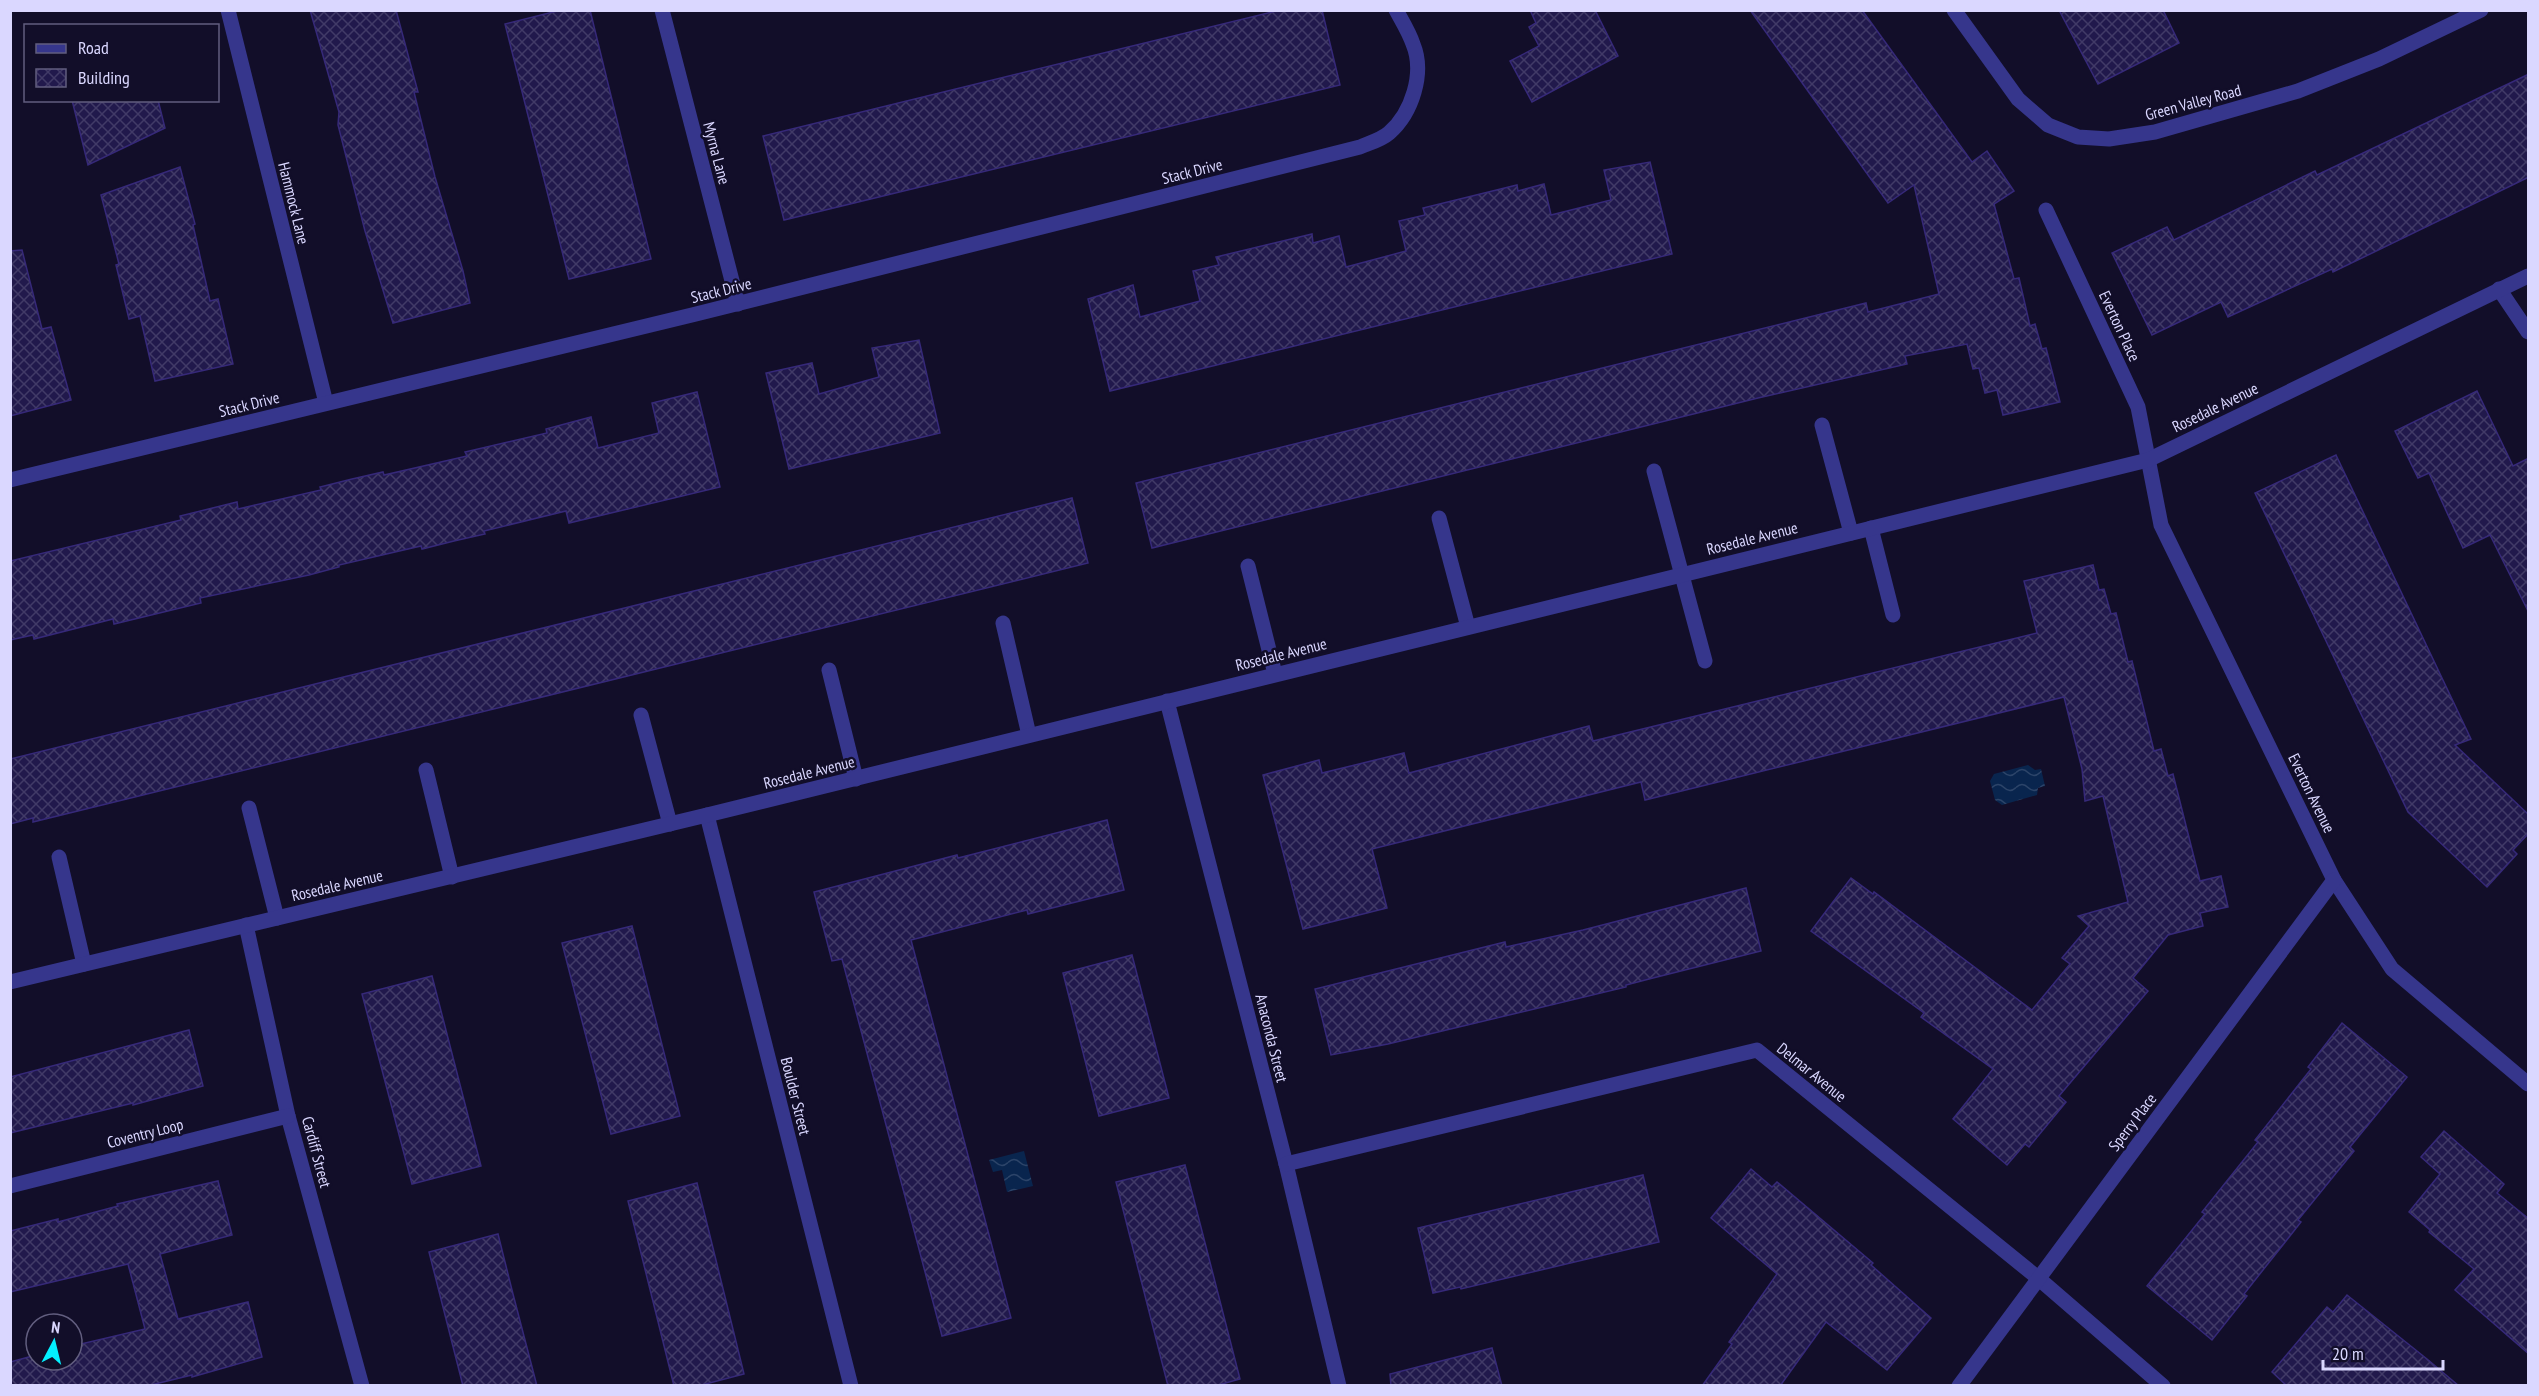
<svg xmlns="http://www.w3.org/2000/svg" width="2539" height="1396" font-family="'PT Sans Narrow',sans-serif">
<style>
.water{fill:url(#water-waves)}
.building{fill:url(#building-cross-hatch);stroke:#362979;stroke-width:1.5}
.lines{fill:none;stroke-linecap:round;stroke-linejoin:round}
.minor{stroke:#36368c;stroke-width:15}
.labels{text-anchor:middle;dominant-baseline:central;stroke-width:5;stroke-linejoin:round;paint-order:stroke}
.street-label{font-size:16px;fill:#dad7ff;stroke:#120e29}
</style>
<defs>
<pattern id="water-waves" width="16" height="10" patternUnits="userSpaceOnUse" patternTransform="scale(1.5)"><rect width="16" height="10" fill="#09254e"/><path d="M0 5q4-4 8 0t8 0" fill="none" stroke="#2c4469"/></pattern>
<pattern id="building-cross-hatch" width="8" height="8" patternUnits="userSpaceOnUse" patternTransform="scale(1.5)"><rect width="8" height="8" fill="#21194c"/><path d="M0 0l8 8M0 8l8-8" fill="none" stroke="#413a67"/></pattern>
</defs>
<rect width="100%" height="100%" fill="#120e29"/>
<g class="water">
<path d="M 2028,765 L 2035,770 L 2041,769 L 2045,786 L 2038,788 L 2037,795 L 2002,805 L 1995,800 L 1990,781 L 1994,774 Z"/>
<path d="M 1024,1151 L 1033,1186 L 1007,1192 L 1002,1170 L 993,1172 L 989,1160 Z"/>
</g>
<g class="building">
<path d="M 310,10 L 396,10 L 418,92 L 414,92 L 435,177 L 463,271 L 470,303 L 393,323 L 365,231 L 338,125 L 339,112 Z"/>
<path d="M 561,10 L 590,10 L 651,259 L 569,279 L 505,24 Z"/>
<path d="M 1280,10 L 1322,10 L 1340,85 L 784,220 L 763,136 Z"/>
<path d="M 1530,10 L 1595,10 L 1618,56 L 1532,102 L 1510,61 L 1539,46 L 1529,27 L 1536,23 Z"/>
<path d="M 1750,10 L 1862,10 L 1972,162 L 1987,151 L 2014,191 L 1994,204 L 2014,279 L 2019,278 L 2030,326 L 2035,324 L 2042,349 L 2046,348 L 2060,402 L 2003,415 L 1997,390 L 1985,393 L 1979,368 L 1973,369 L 1967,344 L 1905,356 L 1907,364 L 1758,398 L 1152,548 L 1136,483 L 1866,303 L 1868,312 L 1939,294 L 1914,185 L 1888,203 Z"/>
<path d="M 2059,10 L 2163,10 L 2179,43 L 2098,84 Z"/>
<path d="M 2529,74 L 2529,177 L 2333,272 L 2332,269 L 2228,317 L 2221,302 L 2152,335 L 2112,253 L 2167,227 L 2174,240 L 2315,171 L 2317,175 Z"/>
<path d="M 72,100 L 158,100 L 165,128 L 88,165 Z"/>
<path d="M 1650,162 L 1672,254 L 1110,391 L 1088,299 L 1133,285 L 1140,317 L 1200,301 L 1193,271 L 1219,265 L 1216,257 L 1312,234 L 1313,243 L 1339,236 L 1346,267 L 1406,251 L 1399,221 L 1425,215 L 1423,208 L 1517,185 L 1518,191 L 1544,184 L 1551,215 L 1611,200 L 1604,170 Z"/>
<path d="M 180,167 L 195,224 L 193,225 L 210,301 L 218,299 L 233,364 L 155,381 L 140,316 L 129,319 L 116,265 L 119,264 L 101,195 Z"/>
<path d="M 22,250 L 42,329 L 51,327 L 71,400 L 10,416 L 10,251 Z"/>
<path d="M 919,340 L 940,433 L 789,469 L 766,373 L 812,363 L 819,394 L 879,377 L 872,348 Z"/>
<path d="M 2477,391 L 2513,466 L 2529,458 L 2529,613 L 2490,535 L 2463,548 L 2429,473 L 2418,478 L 2395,431 Z"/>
<path d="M 697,392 L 720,487 L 569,523 L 566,511 L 484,531 L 485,534 L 454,541 L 422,549 L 421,546 L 339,565 L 339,567 L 309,575 L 200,598 L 201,603 L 114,624 L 113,619 L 34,639 L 33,635 L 10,640 L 10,561 L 181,520 L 180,516 L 237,502 L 238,509 L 321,490 L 320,487 L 352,479 L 383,472 L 384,475 L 467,456 L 465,452 L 547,433 L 546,429 L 591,417 L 598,448 L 659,433 L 652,403 Z"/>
<path d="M 2336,455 L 2471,739 L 2455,745 L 2529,815 L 2529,833 L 2513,850 L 2517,854 L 2487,887 L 2408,812 L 2255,493 Z"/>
<path d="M 1072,498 L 1088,563 L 33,822 L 33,818 L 10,824 L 10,759 Z"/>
<path d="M 2093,565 L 2099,590 L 2104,589 L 2111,614 L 2116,613 L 2128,662 L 2132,661 L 2154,751 L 2161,749 L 2168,776 L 2173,774 L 2200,881 L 2221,876 L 2228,907 L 2200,913 L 2203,926 L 2168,935 L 2133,978 L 2148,991 L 2059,1096 L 2066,1102 L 2029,1147 L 2025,1144 L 2007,1165 L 1953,1119 L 1993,1069 L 1921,1017 L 1924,1013 L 1811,931 L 1851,878 L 1873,894 L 1874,892 L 2032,1010 L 2070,964 L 2062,958 L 2089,926 L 2078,916 L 2128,902 L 2103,796 L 2085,801 L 2082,769 L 2064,697 L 1645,800 L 1641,782 L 1372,849 L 1387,908 L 1303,929 L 1263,775 L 1319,760 L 1322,773 L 1404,753 L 1409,773 L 1589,726 L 1593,741 L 2037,633 L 2024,581 Z"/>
<path d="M 1107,820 L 1124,890 L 1028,914 L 1027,910 L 911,940 L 1011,1318 L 942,1336 L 842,959 L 832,961 L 814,892 L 957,855 L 958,858 Z"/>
<path d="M 1746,888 L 1761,951 L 1653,978 L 1626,985 L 1626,987 L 1388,1044 L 1331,1055 L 1315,989 L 1505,942 L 1506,947 L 1583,930 Z"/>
<path d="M 632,926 L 680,1116 L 611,1134 L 562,943 Z"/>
<path d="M 1132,955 L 1169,1098 L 1099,1116 L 1063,973 Z"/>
<path d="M 432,976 L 481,1166 L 412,1184 L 362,994 Z"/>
<path d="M 2342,1023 L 2407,1077 L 2350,1147 L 2354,1151 L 2298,1220 L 2301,1222 L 2244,1294 L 2247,1296 L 2212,1340 L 2147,1286 L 2205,1214 L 2202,1212 L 2258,1142 L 2255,1140 L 2311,1069 L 2308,1067 Z"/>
<path d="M 189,1030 L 203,1086 L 133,1105 L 133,1103 L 10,1133 L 10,1077 Z"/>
<path d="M 2444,1131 L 2504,1184 L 2497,1193 L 2529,1219 L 2529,1354 L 2455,1290 L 2474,1269 L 2429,1232 L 2430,1230 L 2409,1212 L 2440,1174 L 2421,1157 Z"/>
<path d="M 1185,1165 L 1240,1379 L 1215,1386 L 1168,1386 L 1116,1182 Z"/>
<path d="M 1751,1169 L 1772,1187 L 1777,1182 L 1873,1263 L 1871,1265 L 1931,1318 L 1887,1370 L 1826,1322 L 1780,1386 L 1702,1386 L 1732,1344 L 1729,1342 L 1777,1274 L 1711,1218 Z"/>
<path d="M 1643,1175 L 1659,1242 L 1461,1289 L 1460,1287 L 1433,1293 L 1418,1228 Z"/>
<path d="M 218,1181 L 232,1235 L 160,1254 L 178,1319 L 248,1302 L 262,1357 L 192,1377 L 192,1375 L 147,1386 L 10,1386 L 10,1362 L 36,1355 L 36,1360 L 72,1360 L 72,1346 L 145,1329 L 128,1264 L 10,1292 L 10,1231 L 58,1219 L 58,1222 L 118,1206 L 117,1204 Z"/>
<path d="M 697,1183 L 744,1374 L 698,1386 L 674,1386 L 628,1201 Z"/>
<path d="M 498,1234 L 513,1294 L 537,1386 L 463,1386 L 429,1252 Z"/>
<path d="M 2347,1295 L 2427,1359 L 2459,1386 L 2287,1386 L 2272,1372 L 2327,1307 L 2333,1312 Z"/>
<path d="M 1492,1348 L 1502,1386 L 1391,1386 L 1390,1374 Z"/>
</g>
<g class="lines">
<g class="minor">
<path d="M 228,10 L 326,403"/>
<path d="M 662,10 L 738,304"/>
<path d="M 1954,10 L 2018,99 L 2048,125 L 2078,137 L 2109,139 L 2155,132 L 2298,91 L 2379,59 L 2481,10"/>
<path d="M 2046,210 L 2138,407 L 2161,525 L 2334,880 L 2392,969 L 2528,1084"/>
<path d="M 2499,289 L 2528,332"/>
<path d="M 1822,425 L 1851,533"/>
<path d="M 1654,471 L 1705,661"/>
<path d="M 10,480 L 696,314 L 1360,147 C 1369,143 1381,140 1389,133 C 1412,113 1425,73 1413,44 C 1409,32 1402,21 1396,10"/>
<path d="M 1439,518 L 1468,627"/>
<path d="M 1871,528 L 1893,615"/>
<path d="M 1248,566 L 1275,674"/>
<path d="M 1003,623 L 1029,735"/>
<path d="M 829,670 L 856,779"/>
<path d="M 1167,701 L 1286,1164 L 1339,1386"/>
<path d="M 641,715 L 670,824"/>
<path d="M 426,770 L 452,877"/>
<path d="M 249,808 L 277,918"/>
<path d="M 707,815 L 851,1386"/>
<path d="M 59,857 L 84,964"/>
<path d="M 246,925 L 288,1116 L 362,1386"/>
<path d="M 10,982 L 707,815 L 2148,460 L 2528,276"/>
<path d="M 1286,1164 L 1757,1050 L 2038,1278 L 2163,1386"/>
<path d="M 10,1186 L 288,1116"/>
<path d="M 1959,1386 L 2334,880"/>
</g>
</g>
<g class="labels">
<g class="street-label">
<text transform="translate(2193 102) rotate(-15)">Green Valley Road</text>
<text transform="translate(717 153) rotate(75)">Myrna Lane</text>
<text transform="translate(1192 171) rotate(-14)">Stack Drive</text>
<text transform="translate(294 203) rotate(76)">Hammock Lane</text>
<text transform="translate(721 290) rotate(-14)">Stack Drive</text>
<text transform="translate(2120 326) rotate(65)">Everton Place</text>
<text transform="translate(249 404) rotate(-14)">Stack Drive</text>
<text transform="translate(2215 407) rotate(-26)">Rosedale Avenue</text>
<text transform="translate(1752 538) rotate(-14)">Rosedale Avenue</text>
<text transform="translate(1281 654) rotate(-14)">Rosedale Avenue</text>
<text transform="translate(809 772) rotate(-14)">Rosedale Avenue</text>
<text transform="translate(2312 793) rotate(64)">Everton Avenue</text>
<text transform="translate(337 885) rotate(-13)">Rosedale Avenue</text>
<text transform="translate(1272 1038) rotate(76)">Anaconda Street</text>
<text transform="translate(1812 1072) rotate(39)">Delmar Avenue</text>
<text transform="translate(796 1096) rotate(76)">Boulder Street</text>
<text transform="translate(2132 1122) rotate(-53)">Sperry Place</text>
<text transform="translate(145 1133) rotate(-14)">Coventry Loop</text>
<text transform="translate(317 1152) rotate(75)">Cardiff Street</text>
</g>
</g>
<rect width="2539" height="1396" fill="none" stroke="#dad7ff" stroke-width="24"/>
<rect x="24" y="24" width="195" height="78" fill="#120e29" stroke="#625e7f" stroke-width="1.5"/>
<rect x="36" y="44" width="30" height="9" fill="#36368c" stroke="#625e7f" stroke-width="1.5"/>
<text x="78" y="54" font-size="18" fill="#dad7ff">Road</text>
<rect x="36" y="69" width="30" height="18" fill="url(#building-cross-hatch)" stroke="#625e7f" stroke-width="1.5"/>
<text x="78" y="84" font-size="18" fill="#dad7ff">Building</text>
<g transform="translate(54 1342) rotate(7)"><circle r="28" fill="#120e29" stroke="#625e7f" stroke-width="1.5"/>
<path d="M0-4.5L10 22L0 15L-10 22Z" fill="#03f0ff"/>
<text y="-9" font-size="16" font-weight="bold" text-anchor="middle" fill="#dad7ff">N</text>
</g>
<path d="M2323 1360v9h120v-9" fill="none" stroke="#dad7ff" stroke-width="3"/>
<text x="2332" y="1360" font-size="18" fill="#dad7ff" stroke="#120e29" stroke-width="4.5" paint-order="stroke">20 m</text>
</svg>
